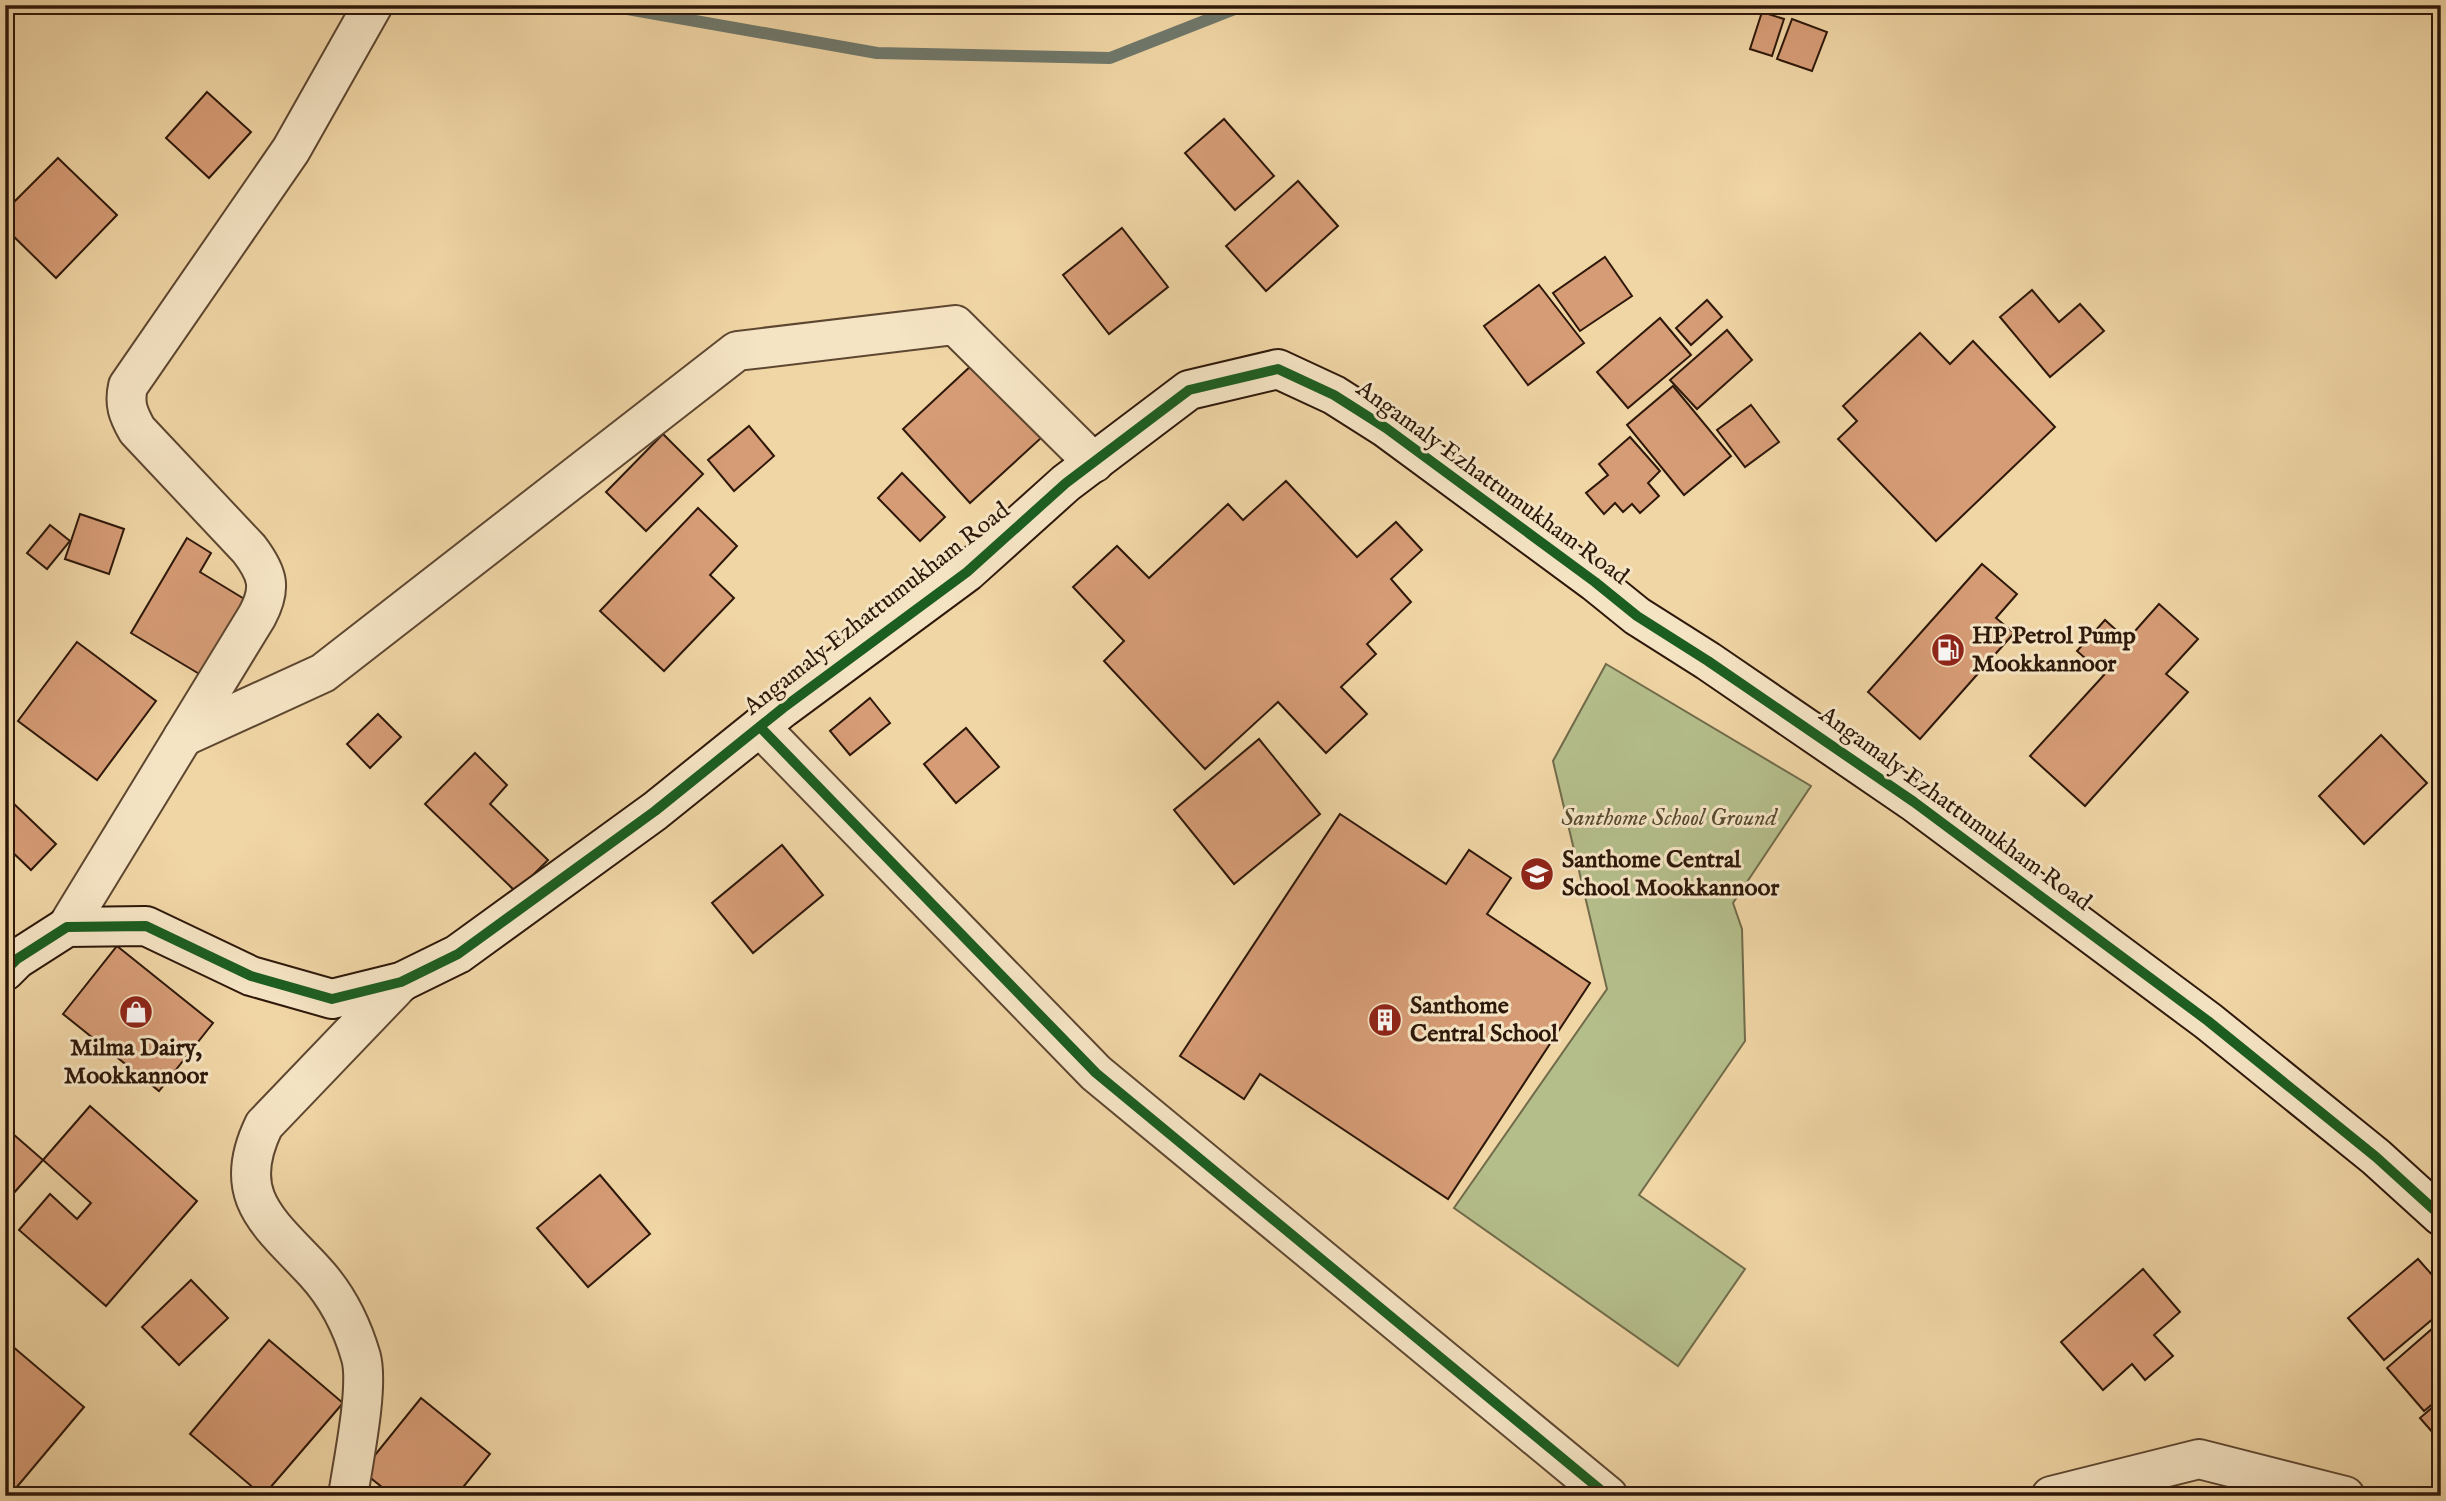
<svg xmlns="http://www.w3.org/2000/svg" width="2446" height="1501" font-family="'IM FELL English',serif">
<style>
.green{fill:#b4be8b;stroke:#716b4a;stroke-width:2}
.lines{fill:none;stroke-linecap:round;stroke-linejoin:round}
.stream{stroke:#6f786b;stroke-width:12}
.building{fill:#d69c76;stroke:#2e180a;stroke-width:2}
.street-casing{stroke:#5e4731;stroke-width:42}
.secondary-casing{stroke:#2e180a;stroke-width:42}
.street{stroke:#f5e4c4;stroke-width:38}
.secondary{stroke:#f5e4c4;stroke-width:38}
.cycleway-casing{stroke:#f5e4c4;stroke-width:15}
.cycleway{stroke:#1b5e20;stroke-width:10}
.labels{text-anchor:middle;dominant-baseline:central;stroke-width:6;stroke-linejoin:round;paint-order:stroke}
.street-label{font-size:24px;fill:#2e180a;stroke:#f5e4c4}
.poi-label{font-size:24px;font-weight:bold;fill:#2e180a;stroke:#f5e4c4;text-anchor:start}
.park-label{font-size:24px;font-style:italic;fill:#564a31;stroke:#f5e4c4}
</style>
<rect width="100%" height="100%" fill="#f0d5a5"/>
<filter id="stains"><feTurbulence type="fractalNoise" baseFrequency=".00286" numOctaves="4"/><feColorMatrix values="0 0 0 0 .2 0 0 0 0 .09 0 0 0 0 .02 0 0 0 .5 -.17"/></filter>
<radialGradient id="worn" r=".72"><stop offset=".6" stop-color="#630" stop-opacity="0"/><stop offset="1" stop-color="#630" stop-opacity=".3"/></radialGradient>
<path class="green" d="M 1606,664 L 1811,786 L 1733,903 L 1742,929 L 1745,1041 L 1639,1195 L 1745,1269 L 1678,1366 L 1454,1208 L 1607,989 L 1553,761 Z"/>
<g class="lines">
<path class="stream" d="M 605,5 L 877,53 L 1110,58 L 1245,5"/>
</g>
<g class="building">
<path d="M 1762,12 L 1784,19 L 1772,56 L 1750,49 Z"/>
<path d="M 1792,19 L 1827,32 L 1812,71 L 1777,59 Z"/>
<path d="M 207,92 L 251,132 L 209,178 L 166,138 Z"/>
<path d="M 1224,119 L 1274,176 L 1235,210 L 1185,153 Z"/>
<path d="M 58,158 L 117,215 L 56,278 L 5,228 L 5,211 Z"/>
<path d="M 1298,181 L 1338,226 L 1266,291 L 1226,246 Z"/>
<path d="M 1122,228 L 1168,287 L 1109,334 L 1063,275 Z"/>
<path d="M 1605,257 L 1632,296 L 1580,331 L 1553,293 Z"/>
<path d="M 1539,285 L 1584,343 L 1528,385 L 1484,326 Z"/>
<path d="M 2032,290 L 2059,322 L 2080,304 L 2104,331 L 2050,377 L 2000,317 Z"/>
<path d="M 1707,300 L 1722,317 L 1691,345 L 1676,328 Z"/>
<path d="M 1660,318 L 1691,355 L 1628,408 L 1597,372 Z"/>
<path d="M 1727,330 L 1752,360 L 1697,409 L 1670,380 Z"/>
<path d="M 1920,333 L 1950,364 L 1973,341 L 2055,427 L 1936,541 L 1838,439 L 1857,421 L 1843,406 Z"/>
<path d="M 973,364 L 1041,438 L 970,503 L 903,429 Z"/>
<path d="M 1673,386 L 1731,456 L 1684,495 L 1627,425 Z"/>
<path d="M 1751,405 L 1779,442 L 1745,467 L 1717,430 Z"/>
<path d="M 749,426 L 774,456 L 734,491 L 708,460 Z"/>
<path d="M 663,434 L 703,474 L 646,531 L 606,492 Z"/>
<path d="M 1630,437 L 1660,471 L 1648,483 L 1659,496 L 1640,513 L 1632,504 L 1623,512 L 1615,503 L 1604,514 L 1586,493 L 1608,475 L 1599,464 Z"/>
<path d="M 902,473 L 945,517 L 920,541 L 878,498 Z"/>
<path d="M 1286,481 L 1357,557 L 1396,522 L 1422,550 L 1391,579 L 1411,602 L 1367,644 L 1376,654 L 1341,687 L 1367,714 L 1326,753 L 1278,702 L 1205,769 L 1104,661 L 1124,641 L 1073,587 L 1117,546 L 1149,578 L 1228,504 L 1243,520 Z"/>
<path d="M 698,508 L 737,546 L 710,575 L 734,598 L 664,671 L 600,611 Z"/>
<path d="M 80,514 L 124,529 L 109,574 L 65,559 Z"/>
<path d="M 50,525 L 70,541 L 47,569 L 27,553 Z"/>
<path d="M 187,538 L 211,553 L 200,572 L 251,603 L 206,678 L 131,633 Z"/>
<path d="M 1982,564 L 2017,594 L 1996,618 L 2014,633 L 1920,739 L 1868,692 Z"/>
<path d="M 2159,604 L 2198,639 L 2166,674 L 2188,692 L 2085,806 L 2030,756 L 2104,675 L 2077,651 L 2105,620 L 2127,640 Z"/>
<path d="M 77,642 L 156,701 L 97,780 L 18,721 Z"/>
<path d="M 870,698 L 890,723 L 850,755 L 830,731 Z"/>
<path d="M 378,714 L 401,737 L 370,768 L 347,744 Z"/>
<path d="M 966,728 L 999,767 L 956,803 L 924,764 Z"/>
<path d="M 2381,735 L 2427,783 L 2364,844 L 2319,796 Z"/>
<path d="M 1259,739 L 1320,814 L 1234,884 L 1174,810 Z"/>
<path d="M 475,753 L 507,785 L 490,804 L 548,860 L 516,892 L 425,804 Z"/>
<path d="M 12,802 L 56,844 L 31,870 L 5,845 L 5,809 Z"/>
<path d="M 1340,814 L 1446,884 L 1469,850 L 1511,878 L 1487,914 L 1590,983 L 1448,1199 L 1260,1074 L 1244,1099 L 1180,1056 Z"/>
<path d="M 782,845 L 823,895 L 753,953 L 712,903 Z"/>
<path d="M 117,946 L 213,1023 L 159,1091 L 63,1014 Z"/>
<path d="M 90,1106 L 197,1201 L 106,1306 L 19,1230 L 50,1194 L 77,1219 L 91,1203 L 43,1160 Z"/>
<path d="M 5,1127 L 43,1160 L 5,1203 Z"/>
<path d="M 600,1175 L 650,1234 L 588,1287 L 537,1228 Z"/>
<path d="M 2418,1259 L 2441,1285 L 2441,1312 L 2384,1360 L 2348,1318 Z"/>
<path d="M 2143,1269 L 2180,1312 L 2154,1335 L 2173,1356 L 2145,1380 L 2132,1364 L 2103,1390 L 2061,1342 Z"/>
<path d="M 191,1280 L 228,1318 L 179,1365 L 142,1327 Z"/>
<path d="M 2441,1321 L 2441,1397 L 2424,1411 L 2387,1368 Z"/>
<path d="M 5,1340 L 84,1407 L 16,1488 L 5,1479 Z"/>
<path d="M 269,1340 L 343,1403 L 263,1496 L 190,1434 Z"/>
<path d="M 421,1398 L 490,1454 L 456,1496 L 393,1496 L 362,1471 Z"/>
<path d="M 2441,1400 L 2441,1442 L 2420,1418 Z"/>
</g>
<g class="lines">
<g class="street-casing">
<g id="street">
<path d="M 760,727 L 1096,1073 L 1608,1496"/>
<path d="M 183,737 L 323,673 L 737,351 L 955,325 L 1094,463"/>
<path d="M 67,927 L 257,616 C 272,588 268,574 249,549 L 137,430 C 128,414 124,404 128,386 L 291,150 L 373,5"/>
<path d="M 348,1496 C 353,1462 369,1387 361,1357 C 352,1326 337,1296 315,1272 C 270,1223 229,1197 264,1125 L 401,982"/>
<path d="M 2051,1496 L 2199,1459 L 2345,1496"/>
</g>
</g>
<g class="secondary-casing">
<path id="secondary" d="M 5,971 L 17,959 L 67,927 L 146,926 L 251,976 L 332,999 L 401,982 L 458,954 L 655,811 L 783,708 L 967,572 L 1066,483 L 1189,390 L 1278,369 L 1334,395 L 1386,428 L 1595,582 L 1637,616 L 1708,661 L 1914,802 L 2208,1021 L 2376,1157 L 2441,1216"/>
</g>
<use href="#street" class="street"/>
<use href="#secondary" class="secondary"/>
<g class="cycleway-casing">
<g id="cycleway">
<path d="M 760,727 L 1096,1073 L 1608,1496"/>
<path d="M 5,971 L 17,959 L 67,927 L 146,926 L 251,976 L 332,999 L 401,982 L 458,954 L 655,811 L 783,708 L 967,572 L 1066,483 L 1189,390 L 1278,369 L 1334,395 L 1386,428 L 1595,582 L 1637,616 L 1708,661 L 1914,802 L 2208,1021 L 2376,1157 L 2441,1216"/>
</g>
</g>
<use href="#cycleway" class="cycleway"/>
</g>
<defs>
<g id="fuel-disc" transform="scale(1.75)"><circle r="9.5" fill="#8f2418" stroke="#f5e4c4"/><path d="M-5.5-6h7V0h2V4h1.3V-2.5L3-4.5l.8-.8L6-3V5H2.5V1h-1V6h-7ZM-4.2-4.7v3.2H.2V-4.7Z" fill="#fff"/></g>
<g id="school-disc" transform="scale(1.75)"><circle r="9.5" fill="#8f2418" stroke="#f5e4c4"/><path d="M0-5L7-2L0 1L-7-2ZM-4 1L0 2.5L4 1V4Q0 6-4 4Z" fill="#fff"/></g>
<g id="shop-disc" transform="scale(1.75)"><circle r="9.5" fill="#8f2418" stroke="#f5e4c4"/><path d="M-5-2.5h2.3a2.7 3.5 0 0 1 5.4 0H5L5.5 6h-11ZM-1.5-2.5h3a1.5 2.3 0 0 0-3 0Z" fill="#fff"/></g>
<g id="building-disc" transform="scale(1.75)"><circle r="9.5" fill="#8f2418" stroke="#f5e4c4"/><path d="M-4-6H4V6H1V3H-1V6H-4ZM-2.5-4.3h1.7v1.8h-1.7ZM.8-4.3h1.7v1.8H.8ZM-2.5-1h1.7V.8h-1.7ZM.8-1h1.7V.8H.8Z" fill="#fff"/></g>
</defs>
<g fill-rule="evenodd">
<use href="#fuel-disc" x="1948" y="650"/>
<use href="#school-disc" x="1537" y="874"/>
<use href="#shop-disc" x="136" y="1012"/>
<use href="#building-disc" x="1385" y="1020"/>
</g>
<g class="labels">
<g class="street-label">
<text transform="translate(1492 483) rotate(36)">Angamaly Ezhattumukham Road</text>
<text transform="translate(877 609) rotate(-38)">Angamaly Ezhattumukham Road</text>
<text transform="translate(1955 809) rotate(36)">Angamaly Ezhattumukham Road</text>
</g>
<g class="poi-label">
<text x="1972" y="636">HP Petrol Pump<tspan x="1972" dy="28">Mookkannoor</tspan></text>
<text x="1562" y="860">Santhome Central<tspan x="1562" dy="28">School Mookkannoor</tspan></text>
<text x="1410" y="1006">Santhome<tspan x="1410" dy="28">Central School</tspan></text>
<text x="136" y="1048" text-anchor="middle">Milma Dairy,<tspan x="136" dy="28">Mookkannoor</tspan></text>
</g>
<g class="park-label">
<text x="1669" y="818">Santhome School Ground</text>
</g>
</g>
<rect width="2446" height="1501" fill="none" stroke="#f0d5a5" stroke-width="28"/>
<rect x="7" y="7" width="2432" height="1487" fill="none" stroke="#2e180a" stroke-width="3.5"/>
<rect x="14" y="14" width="2418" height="1473" fill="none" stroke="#2e180a" stroke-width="2"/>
<rect width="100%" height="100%" filter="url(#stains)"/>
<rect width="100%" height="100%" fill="url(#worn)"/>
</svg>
